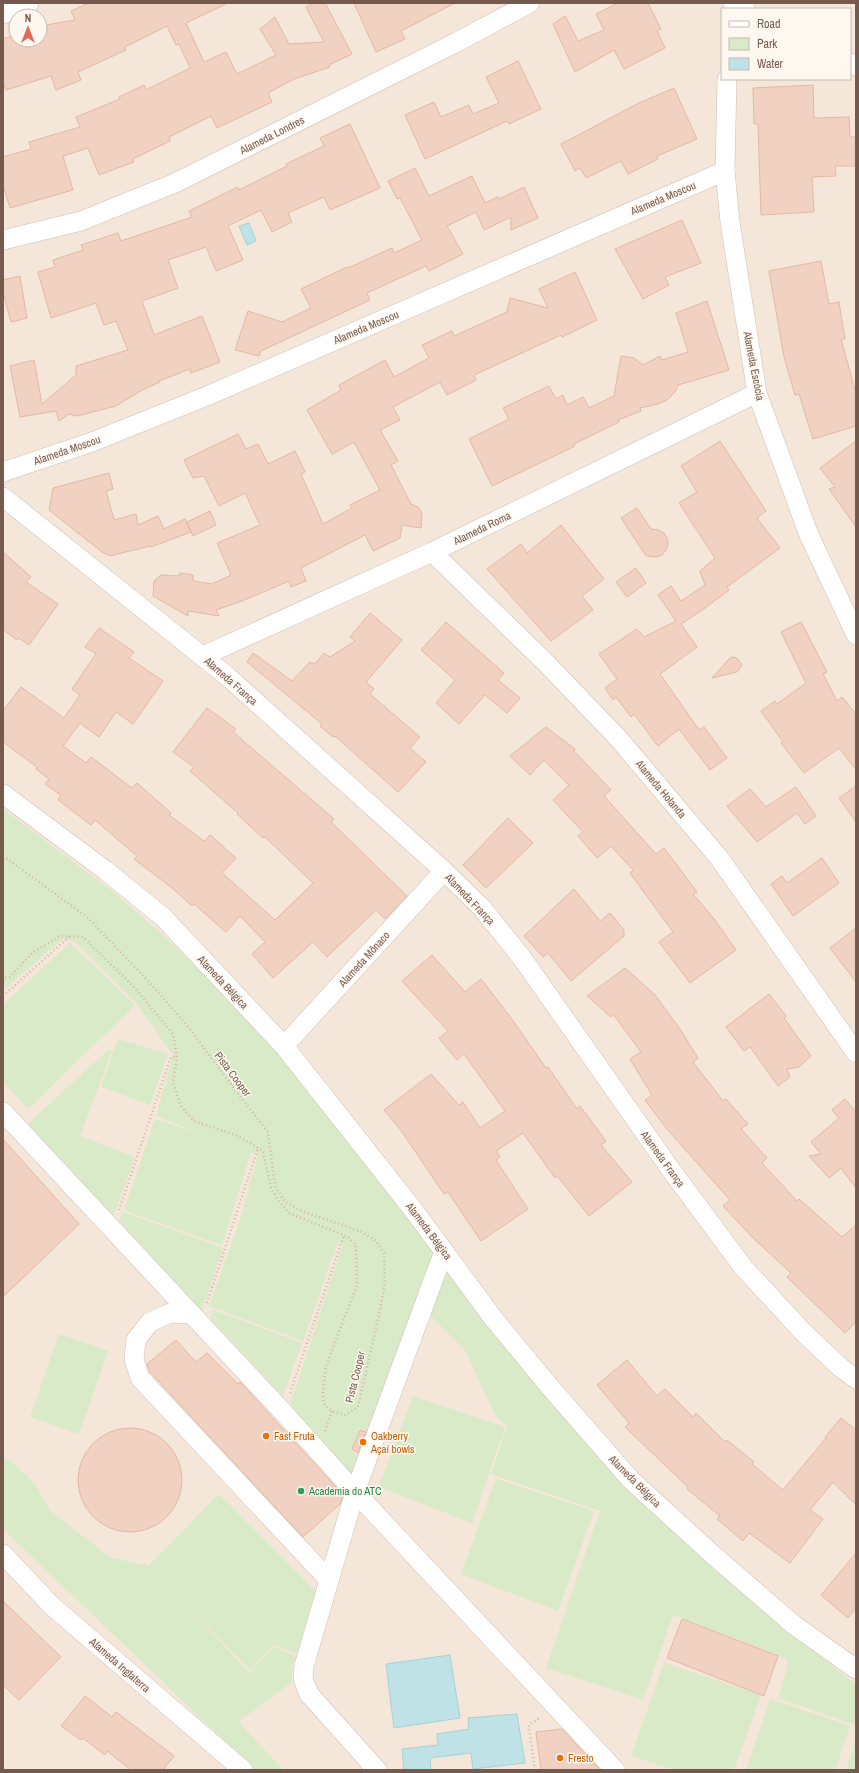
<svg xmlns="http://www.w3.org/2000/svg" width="859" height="1773" font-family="'Archivo Narrow',sans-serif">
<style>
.residential{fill:#f4e6d9;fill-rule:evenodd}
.green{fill:#d8eac8}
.water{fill:#bee2e6;stroke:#a5d2d7}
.building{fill:#f1d2c2;stroke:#e3b8a3}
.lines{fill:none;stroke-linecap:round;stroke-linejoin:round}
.minor-casing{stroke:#d1beb2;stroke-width:20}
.path{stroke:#d6b5a5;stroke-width:2.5;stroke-dasharray:1 3;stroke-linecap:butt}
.minor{stroke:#fff;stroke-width:19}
.food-dot{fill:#e8710a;stroke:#fef8f1;stroke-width:1.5}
.leisure-dot{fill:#2e9e5b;stroke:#fef8f1;stroke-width:1.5}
.labels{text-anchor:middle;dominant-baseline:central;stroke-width:3;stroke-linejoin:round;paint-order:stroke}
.street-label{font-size:11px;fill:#775a4e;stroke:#fef8f1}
.food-label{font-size:11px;fill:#c56008;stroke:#fef8f1;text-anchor:start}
.leisure-label{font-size:11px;fill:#27864d;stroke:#fef8f1;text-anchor:start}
</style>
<rect width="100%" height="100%" fill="#fcf4ea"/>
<path class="residential" d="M 3,3 L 856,3 L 856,1770 L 3,1770 ZM 722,9 L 850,9 L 850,79 L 722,79 ZM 16,16 L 40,16 L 40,40 L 16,40 Z"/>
<g class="green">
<path d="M 3,809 L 116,894 L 165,937 L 244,1013 L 309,1084 L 436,1253 L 373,1433 L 359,1428 L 351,1450 L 363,1459 L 353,1477 L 318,1439 L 290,1405 L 343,1244 L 243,1207 L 258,1155 L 251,1152 L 222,1245 L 124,1210 L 155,1119 L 202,1134 L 156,1116 L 173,1055 L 136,1003 L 74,941 L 63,939 L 3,990 Z"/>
<path d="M 70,943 L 135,1005 L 28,1109 L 3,1082 L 3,1005 Z"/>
<path d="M 118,1039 L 168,1054 L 150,1105 L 101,1087 Z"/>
<path d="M 108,1050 L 112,1051 L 80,1136 L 135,1157 L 113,1217 L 28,1124 Z"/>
<path d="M 244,1208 L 338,1242 L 303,1341 L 209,1306 Z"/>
<path d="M 123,1212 L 223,1248 L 202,1311 L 119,1221 Z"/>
<path d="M 442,1263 L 754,1603 L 856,1685 L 856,1725 L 778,1698 L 788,1665 L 787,1660 L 780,1656 L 673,1615 L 643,1700 L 546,1668 L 600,1511 L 491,1474 L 507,1426 L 495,1415 L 465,1350 L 425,1310 Z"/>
<path d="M 213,1310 L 302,1343 L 283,1396 L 211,1319 Z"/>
<path d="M 59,1334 L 108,1351 L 79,1434 L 30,1417 Z"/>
<path d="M 413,1396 L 505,1427 L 472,1523 L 379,1487 Z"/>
<path d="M 3,1457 L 11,1461 L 36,1485 L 50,1511 L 110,1557 L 138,1564 L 145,1564 L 148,1566 L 219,1494 L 317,1593 L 297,1654 L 273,1645 L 250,1670 L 151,1569 L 250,1673 L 273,1647 L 296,1656 L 292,1667 L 292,1682 L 238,1722 L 284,1770 L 255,1770 L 3,1529 Z"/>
<path d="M 496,1479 L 594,1511 L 558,1611 L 461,1574 Z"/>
<path d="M 664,1663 L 761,1695 L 734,1770 L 675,1770 L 631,1756 Z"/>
<path d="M 770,1699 L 850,1726 L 835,1770 L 746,1770 Z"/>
<path d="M 856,1739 L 856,1770 L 846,1770 Z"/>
</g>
<g class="water">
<path d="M 249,223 L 256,241 L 247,245 L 239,226 Z"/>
<path d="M 450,1655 L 460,1718 L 394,1728 L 386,1664 Z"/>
<path d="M 517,1714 L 525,1763 L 473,1769 L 471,1753 L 430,1758 L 431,1770 L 404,1770 L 402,1749 L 438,1745 L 437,1734 L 469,1729 L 468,1718 Z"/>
</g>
<g class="building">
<path d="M 89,3 L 228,3 L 186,23 L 204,62 L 226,52 L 237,74 L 276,55 L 260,29 L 275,17 L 289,44 L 324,42 L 306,7 L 314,3 L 325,3 L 352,54 L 329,65 L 330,67 L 294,79 L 268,93 L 272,102 L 217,128 L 211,116 L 169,137 L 170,141 L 133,159 L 134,162 L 99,175 L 88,148 L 63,156 L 73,190 L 10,208 L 3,185 L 3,157 L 31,149 L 29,142 L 80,127 L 76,117 L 120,99 L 119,97 L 144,85 L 146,90 L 190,68 L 179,44 L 176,45 L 167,26 L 125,47 L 126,50 L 78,72 L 81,80 L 56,90 L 51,76 L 6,90 L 3,81 L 3,39 L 16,35 L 16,40 L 40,40 L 40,26 L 75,20 L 71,11 Z"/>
<path d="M 354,3 L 455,3 L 401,31 L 405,39 L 376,52 Z"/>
<path d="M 618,3 L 648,3 L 661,29 L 657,31 L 665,48 L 624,69 L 614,50 L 575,72 L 553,24 L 565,16 L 578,41 L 604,30 L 596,14 Z"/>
<path d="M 518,61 L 541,109 L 509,124 L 507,121 L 425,159 L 405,115 L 434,102 L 441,117 L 469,105 L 473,114 L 499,103 L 486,77 Z"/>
<path d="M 813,85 L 814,118 L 849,117 L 850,137 L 856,137 L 856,166 L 835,166 L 836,176 L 812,177 L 814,212 L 761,215 L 758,124 L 754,124 L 753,88 Z"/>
<path d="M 674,88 L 697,139 L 657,156 L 658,159 L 628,174 L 621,161 L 586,178 L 580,168 L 575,171 L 561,144 L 639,103 Z"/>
<path d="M 350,124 L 380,188 L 330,210 L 324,197 L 288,213 L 292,222 L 272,232 L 261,210 L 228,226 L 243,260 L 216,271 L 206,247 L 168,260 L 178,288 L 142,301 L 154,335 L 202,316 L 220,362 L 191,373 L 190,369 L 159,381 L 160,382 L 142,390 L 116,406 L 77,416 L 69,414 L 59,421 L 56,411 L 20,417 L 10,366 L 34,360 L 42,404 L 76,375 L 76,366 L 128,350 L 116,321 L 104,325 L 96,303 L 51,318 L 38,272 L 55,267 L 53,260 L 83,250 L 81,245 L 118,233 L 121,241 L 192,217 L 189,211 L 238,187 L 239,190 L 287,166 L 286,164 L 324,146 L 320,138 Z"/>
<path d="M 415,168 L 429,196 L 472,176 L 485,203 L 498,197 L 499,199 L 524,187 L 538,218 L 511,230 L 511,217 L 484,230 L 476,212 L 447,226 L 463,254 L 429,271 L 426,266 L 367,293 L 370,300 L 261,351 L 259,356 L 235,350 L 248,311 L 282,322 L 311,308 L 301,289 L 347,267 L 348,268 L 392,248 L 394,253 L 422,240 L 400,198 L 397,199 L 388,181 Z"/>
<path d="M 682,220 L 701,263 L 665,277 L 669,285 L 643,299 L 615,249 Z"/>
<path d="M 821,261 L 829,304 L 839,302 L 845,339 L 841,339 L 856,394 L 856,426 L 813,439 L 799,394 L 795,395 L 784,357 L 769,271 Z"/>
<path d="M 575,272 L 597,320 L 562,337 L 561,335 L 474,375 L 476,380 L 447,395 L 440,382 L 393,407 L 400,420 L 380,430 L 398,461 L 391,465 L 411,504 L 418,507 L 421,511 L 422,516 L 421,528 L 402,525 L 400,538 L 373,551 L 365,535 L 301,568 L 306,581 L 291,587 L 289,581 L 242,601 L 216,610 L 219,616 L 188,611 L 188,616 L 153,596 L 154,581 L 161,575 L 179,576 L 180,573 L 193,575 L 193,581 L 212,584 L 231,575 L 217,543 L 260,525 L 245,493 L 219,506 L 204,476 L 193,478 L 184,460 L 238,434 L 246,449 L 258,444 L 268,464 L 295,451 L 305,472 L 301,474 L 323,524 L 352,508 L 350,505 L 380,490 L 354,442 L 332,454 L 307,410 L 341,390 L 339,385 L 385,360 L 394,377 L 429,358 L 422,345 L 452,331 L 454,336 L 507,312 L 510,298 L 548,308 L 539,289 Z"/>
<path d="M 20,276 L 27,318 L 11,322 L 3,292 L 3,280 Z"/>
<path d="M 707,301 L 729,370 L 678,385 L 675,392 L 667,400 L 658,404 L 640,408 L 641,411 L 618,420 L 619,422 L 574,444 L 575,446 L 492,486 L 469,439 L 509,419 L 503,408 L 549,386 L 556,399 L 563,395 L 567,405 L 583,397 L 589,408 L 614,396 L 621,356 L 634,358 L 643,365 L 660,356 L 662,360 L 688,352 L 676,313 Z"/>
<path d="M 720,441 L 766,511 L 757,518 L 780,548 L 727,587 L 729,590 L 705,608 L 681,624 L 697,647 L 660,674 L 699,730 L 704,727 L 727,758 L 710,770 L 679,729 L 658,746 L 634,714 L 631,717 L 616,697 L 613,700 L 605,688 L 617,679 L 599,654 L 637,629 L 644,637 L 676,621 L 658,595 L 671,586 L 681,601 L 705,585 L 700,571 L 715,558 L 679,503 L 697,492 L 681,466 Z"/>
<path d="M 856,441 L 856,527 L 829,489 L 835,487 L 820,468 Z"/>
<path d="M 109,473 L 113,489 L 106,491 L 114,520 L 136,514 L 138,525 L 158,516 L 164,529 L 185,519 L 191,532 L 151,547 L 150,546 L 110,556 L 102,552 L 49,510 L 53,488 Z"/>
<path d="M 637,508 L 651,529 L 659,530 L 664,533 L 667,538 L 668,544 L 666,550 L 662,555 L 656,557 L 646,556 L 621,518 Z"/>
<path d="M 210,511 L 216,525 L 193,536 L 187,522 Z"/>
<path d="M 561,525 L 604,579 L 582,596 L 593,610 L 551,641 L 487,569 L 521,544 L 527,553 Z"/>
<path d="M 3,552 L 31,577 L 26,582 L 58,604 L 29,645 L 19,638 L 17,640 L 3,630 Z"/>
<path d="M 636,568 L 646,583 L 627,597 L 616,582 Z"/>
<path d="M 370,613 L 402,640 L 366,682 L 374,689 L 370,694 L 420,737 L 410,748 L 426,762 L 398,792 L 335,736 L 333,737 L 320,726 L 322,724 L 247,662 L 253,653 L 292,681 L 310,662 L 315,664 L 324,653 L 330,657 L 355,641 L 350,637 Z"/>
<path d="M 446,622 L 504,673 L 498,680 L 520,698 L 507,713 L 485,695 L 459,724 L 436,703 L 455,680 L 421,650 Z"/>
<path d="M 801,622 L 827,672 L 823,674 L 837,701 L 842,697 L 856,714 L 856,770 L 839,748 L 804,773 L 781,743 L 783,742 L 761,711 L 775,701 L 777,704 L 806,683 L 781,632 Z"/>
<path d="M 99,628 L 134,652 L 129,658 L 163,681 L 133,724 L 116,712 L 99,737 L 80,723 L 63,746 L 86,763 L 91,757 L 132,788 L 137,783 L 171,813 L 169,815 L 204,841 L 210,835 L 236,858 L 222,873 L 275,920 L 313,883 L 265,837 L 263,838 L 237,814 L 238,813 L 190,771 L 194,767 L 173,752 L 207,708 L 236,729 L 233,732 L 334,819 L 331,822 L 407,896 L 385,919 L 376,910 L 327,957 L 313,942 L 273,978 L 252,954 L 265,942 L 240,916 L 226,932 L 194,904 L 192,906 L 171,887 L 134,859 L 137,856 L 95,820 L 91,825 L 58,800 L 61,795 L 45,784 L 49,779 L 36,769 L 37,767 L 3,742 L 3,711 L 21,687 L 64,718 L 80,695 L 72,689 L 96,654 L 85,647 Z"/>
<path d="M 734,657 L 737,658 L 742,665 L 737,672 L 712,678 L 730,658 Z"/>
<path d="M 546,727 L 575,749 L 574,751 L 611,790 L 604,796 L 656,854 L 664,848 L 697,892 L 693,894 L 715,920 L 736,950 L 690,983 L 659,942 L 673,932 L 630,873 L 633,870 L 611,846 L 597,858 L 578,836 L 583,832 L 553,800 L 569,785 L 544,760 L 530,775 L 510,756 Z"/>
<path d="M 856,786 L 856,822 L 839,798 Z"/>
<path d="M 796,787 L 816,816 L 805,824 L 797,813 L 757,842 L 727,806 L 750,789 L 766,807 Z"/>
<path d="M 508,818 L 533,843 L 486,888 L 463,865 Z"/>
<path d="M 822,858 L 839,883 L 793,916 L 771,884 L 782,876 L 787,883 Z"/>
<path d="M 574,889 L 600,921 L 610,913 L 624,930 L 624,936 L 571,981 L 548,953 L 543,957 L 524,936 Z"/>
<path d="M 856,928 L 856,982 L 830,948 Z"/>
<path d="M 432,955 L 465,992 L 481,979 L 511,1018 L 546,1068 L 548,1067 L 577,1109 L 580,1106 L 606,1141 L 601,1145 L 632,1182 L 589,1216 L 557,1176 L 555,1178 L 523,1133 L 496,1151 L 500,1157 L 496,1160 L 528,1209 L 481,1241 L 448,1192 L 444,1194 L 400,1129 L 384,1110 L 431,1074 L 459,1105 L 463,1102 L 480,1128 L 505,1111 L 464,1054 L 457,1060 L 439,1038 L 448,1031 L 402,981 Z"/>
<path d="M 625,968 L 655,995 L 680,1029 L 698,1058 L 693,1062 L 723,1101 L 726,1099 L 748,1124 L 741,1129 L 767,1158 L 762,1163 L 797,1201 L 799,1199 L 842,1237 L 856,1225 L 856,1322 L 845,1333 L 787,1277 L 791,1273 L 754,1239 L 723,1206 L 730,1200 L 667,1129 L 645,1100 L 652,1095 L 630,1059 L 641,1052 L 613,1014 L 611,1017 L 587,996 Z"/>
<path d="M 769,994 L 786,1016 L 784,1018 L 811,1056 L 799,1067 L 787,1069 L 790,1077 L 778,1086 L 750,1047 L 744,1051 L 726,1027 Z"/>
<path d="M 845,1099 L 856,1112 L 856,1188 L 841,1168 L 829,1178 L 809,1156 L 821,1154 L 811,1142 L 839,1118 L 832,1110 Z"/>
<path d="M 3,1139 L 79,1224 L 3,1297 Z"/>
<path d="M 176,1340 L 196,1362 L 207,1353 L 238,1384 L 240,1382 L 343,1495 L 340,1504 L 303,1537 L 150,1372 L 147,1364 Z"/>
<path d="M 627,1360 L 657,1396 L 665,1389 L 693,1417 L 696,1413 L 725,1442 L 727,1440 L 754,1462 L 752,1464 L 783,1490 L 826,1438 L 825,1437 L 841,1418 L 856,1430 L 856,1505 L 833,1482 L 810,1510 L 823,1519 L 790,1563 L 749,1533 L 743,1541 L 717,1519 L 720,1516 L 687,1489 L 688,1487 L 625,1427 L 629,1423 L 597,1385 Z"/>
<circle cx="130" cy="1480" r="52"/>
<path d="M 360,1430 L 366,1432 L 358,1453 L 352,1449 Z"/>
<path d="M 856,1553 L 856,1608 L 848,1618 L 821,1595 Z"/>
<path d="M 3,1601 L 61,1657 L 19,1700 L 3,1685 Z"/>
<path d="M 682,1619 L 778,1656 L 764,1696 L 667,1658 Z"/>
<path d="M 85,1696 L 112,1717 L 116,1712 L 174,1756 L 163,1770 L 131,1770 L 107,1751 L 105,1755 L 83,1738 L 81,1740 L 61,1726 Z"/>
<path d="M 562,1729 L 600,1770 L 541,1770 L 536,1732 Z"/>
</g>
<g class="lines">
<g class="minor-casing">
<g id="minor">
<path d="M 733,3 L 745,9"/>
<path d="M 3,14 L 29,3"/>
<path d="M 850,63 L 856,66"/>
<path d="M 727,79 L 725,171 L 730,222 L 757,393 L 809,535 L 856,635"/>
<path d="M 3,240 L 81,221 L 175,183 L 457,42 L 530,3"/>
<path d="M 3,472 L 92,442 L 207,396 L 725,171"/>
<path d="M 3,497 L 227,676 L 444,871 L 482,908 L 522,958 L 671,1170 L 743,1267 L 803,1332 L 840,1367 L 856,1379"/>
<path d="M 432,552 L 545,662 L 618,738 L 720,859 L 856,1053"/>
<path d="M 203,656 L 432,552 L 757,393"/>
<path d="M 3,794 L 105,870 L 163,917 L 284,1046 L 415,1212 L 493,1318 L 550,1387 L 631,1480 L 712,1554 L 794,1625 L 856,1669"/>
<path d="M 284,1046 L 444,871"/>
<path d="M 3,1112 L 283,1412 L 355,1492 L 304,1666 L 303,1679 L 309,1694 L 377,1770"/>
<path d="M 444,1251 L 355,1492 L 615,1770"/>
<path d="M 191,1314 L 170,1313 L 150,1322 L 136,1340 L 134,1359 L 140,1378 L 329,1580"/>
<path d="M 3,1554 L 52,1606 L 243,1770"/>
</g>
</g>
<g class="path">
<path d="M 3,856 L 87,917 L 150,983 L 186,1024 L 236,1091 L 268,1132 L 275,1186 L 285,1202 L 302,1211 L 362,1232 L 376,1241 L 384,1253 L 385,1282 L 380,1310 L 358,1407 L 345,1415 L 332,1411 L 325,1406 L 323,1399 L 323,1391 L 326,1366 L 357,1285 L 356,1245 L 348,1237 L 289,1213 L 278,1200 L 271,1188 L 263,1151 L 238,1136 L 194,1121 L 181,1106 L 173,1083 L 177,1057 L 173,1034 L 135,988 L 83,937 L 60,936 L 31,954 L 10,977 L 3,978"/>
<path d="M 3,996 L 70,936"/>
<path d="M 119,1210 L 171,1057 L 177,1057"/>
<path d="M 207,1303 L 258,1148"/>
<path d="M 290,1393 L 344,1235"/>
<path d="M 325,1431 L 332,1411"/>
<path d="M 535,1770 L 529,1728 L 529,1725 L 541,1717"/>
</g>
<use href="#minor" class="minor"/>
</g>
<g class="food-dot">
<circle cx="266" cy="1436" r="4"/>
<circle cx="363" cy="1442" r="4"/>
<circle cx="560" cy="1758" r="4"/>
</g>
<circle class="leisure-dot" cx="301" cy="1491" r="4"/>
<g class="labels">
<g class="street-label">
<text transform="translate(272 135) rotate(-27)">Alameda Londres</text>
<text transform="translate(663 198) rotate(-23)">Alameda Moscou</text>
<text transform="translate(366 327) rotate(-23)">Alameda Moscou</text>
<text transform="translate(754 366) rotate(79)">Alameda Escócia</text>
<text transform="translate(67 450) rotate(-19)">Alameda Moscou</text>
<text transform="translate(482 528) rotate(-26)">Alameda Roma</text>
<text transform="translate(231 681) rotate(41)">Alameda França</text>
<text transform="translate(661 789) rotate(50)">Alameda Holanda</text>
<text transform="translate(470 899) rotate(46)">Alameda França</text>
<text transform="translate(364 959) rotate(-48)">Alameda Mônaco</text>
<text transform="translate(223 982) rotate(47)">Alameda Bélgica</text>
<text transform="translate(233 1074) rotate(53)">Pista Cooper</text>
<text transform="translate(663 1159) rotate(54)">Alameda França</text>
<text transform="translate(429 1231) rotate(53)">Alameda Bélgica</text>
<text transform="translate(355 1377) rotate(-76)">Pista Cooper</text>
<text transform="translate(635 1481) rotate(45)">Alameda Bélgica</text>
<text transform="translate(120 1665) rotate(41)">Alameda Inglaterra</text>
</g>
<g class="food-label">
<text x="274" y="1436">Fast Fruta</text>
<text x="371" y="1436">Oakberry<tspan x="371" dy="13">Açaí bowls</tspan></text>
<text x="568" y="1758">Fresto</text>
</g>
<g class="leisure-label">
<text x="309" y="1491">Academia do ATC</text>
</g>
</g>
<rect width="859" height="1773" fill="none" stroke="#775a4e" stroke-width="8"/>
<rect x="721" y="8" width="130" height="72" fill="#fef8f1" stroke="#c8b9b0"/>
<rect x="729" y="21" width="20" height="6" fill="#ffffff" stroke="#c8b9b0"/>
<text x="757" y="28" font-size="12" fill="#775a4e">Road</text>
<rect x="729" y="38" width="20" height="12" fill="#d8eac8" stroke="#c8b9b0"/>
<text x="757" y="48" font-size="12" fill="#775a4e">Park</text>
<rect x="729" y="58" width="20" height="12" fill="#bee2e6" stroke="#c8b9b0"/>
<text x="757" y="68" font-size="12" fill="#775a4e">Water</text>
<g transform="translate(28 28)"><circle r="19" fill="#fef8f1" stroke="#c8b9b0"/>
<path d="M0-3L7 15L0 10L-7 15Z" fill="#e16b54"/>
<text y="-6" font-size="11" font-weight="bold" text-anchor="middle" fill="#775a4e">N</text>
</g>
</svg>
